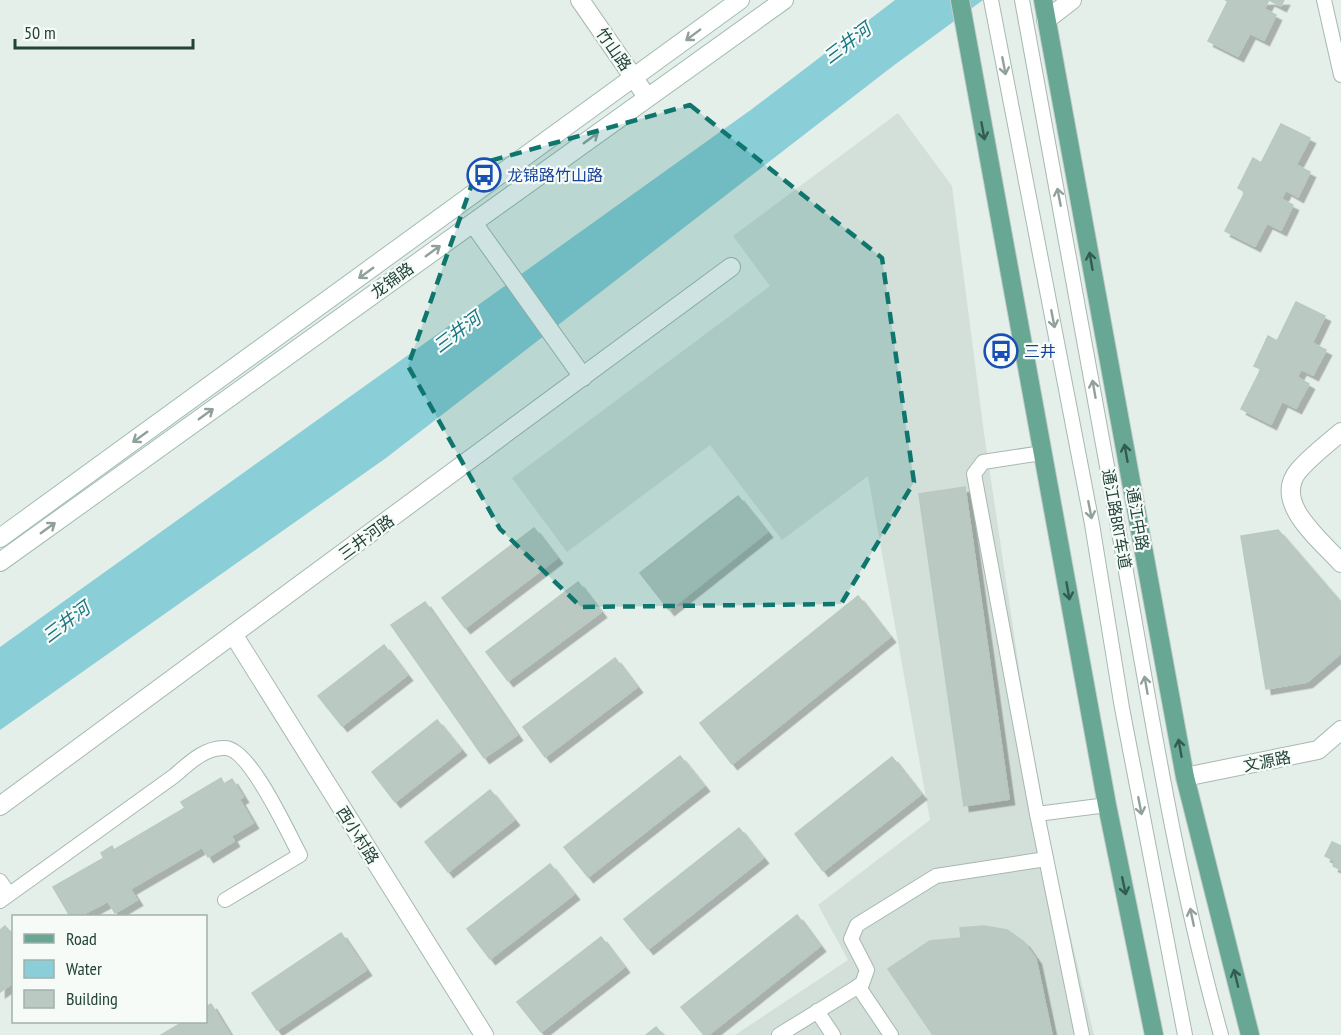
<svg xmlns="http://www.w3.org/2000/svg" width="1341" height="1035" font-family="'PT Sans Narrow','Noto Sans SC',sans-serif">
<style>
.built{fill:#d3dfd9}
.water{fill:#8aced7}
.building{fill:#bacac3;stroke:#b7c9c1;stroke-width:1.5;filter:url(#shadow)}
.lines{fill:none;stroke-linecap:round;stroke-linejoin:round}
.lane-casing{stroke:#a7b8b1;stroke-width:16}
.street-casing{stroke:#a7b8b1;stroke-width:20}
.secondary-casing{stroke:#a2bcb2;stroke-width:20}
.primary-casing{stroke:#c1cac8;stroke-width:20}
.lane{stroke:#fff;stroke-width:14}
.street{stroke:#fff;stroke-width:18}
.secondary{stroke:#fff;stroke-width:18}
.primary{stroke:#67a794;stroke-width:18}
.oneway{stroke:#90a19c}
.oneway2{stroke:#335c50}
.marked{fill:#0f766e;fill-opacity:0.2;stroke:#0f766e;stroke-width:4.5;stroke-dasharray:12 8;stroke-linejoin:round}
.labels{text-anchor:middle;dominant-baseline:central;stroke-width:4.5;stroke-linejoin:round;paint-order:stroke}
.street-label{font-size:16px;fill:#224339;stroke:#f6fbf8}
.transit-label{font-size:16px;fill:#164399;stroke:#f6fbf8;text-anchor:start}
.water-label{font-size:18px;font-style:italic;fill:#177683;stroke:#f6fbf8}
</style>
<defs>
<filter id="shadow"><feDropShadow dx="5.5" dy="5.5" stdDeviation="0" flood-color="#0004"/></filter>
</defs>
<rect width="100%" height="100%" fill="#e5efea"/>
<path class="built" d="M 898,113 L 952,186 L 984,433 L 1039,802 L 1094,1035 L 735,1035 L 848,960 L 818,905 L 930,820 L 868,476 L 782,540 L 710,445 L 567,552 L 512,478 L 770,286 L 733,236 Z"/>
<path class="water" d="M 895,0 L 983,0 L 893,66 L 386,458 L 0,730 L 0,647 L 752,109 Z"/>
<g class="building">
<path d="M 1225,0 L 1284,0 L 1281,6 L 1269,0 L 1264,9 L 1276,15 L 1264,40 L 1250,33 L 1238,56 L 1208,41 L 1228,1 Z"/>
<path d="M 1281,124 L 1310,138 L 1296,165 L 1310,172 L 1298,197 L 1286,190 L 1281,199 L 1293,205 L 1281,230 L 1267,223 L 1255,246 L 1225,231 L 1245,192 L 1238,188 L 1253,158 L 1261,163 Z"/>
<path d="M 1296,302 L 1325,316 L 1312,343 L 1326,350 L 1313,375 L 1301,369 L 1297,377 L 1309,384 L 1296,408 L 1282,401 L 1271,424 L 1241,409 L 1261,369 L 1254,366 L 1268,336 L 1277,341 Z"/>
<path d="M 965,487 L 1009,799 L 964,806 L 919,494 Z"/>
<path d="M 738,496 L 767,532 L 669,610 L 640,573 Z"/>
<path d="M 534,528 L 557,558 L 465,628 L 442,598 Z"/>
<path d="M 1278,530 L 1341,603 L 1341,653 L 1307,682 L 1266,689 L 1241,536 Z"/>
<path d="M 578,582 L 601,612 L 508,681 L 486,652 Z"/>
<path d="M 858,596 L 890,637 L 732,764 L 700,723 Z"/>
<path d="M 425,602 L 517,735 L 484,758 L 391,625 Z"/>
<path d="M 384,645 L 407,675 L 342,726 L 318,696 Z"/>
<path d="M 615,658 L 637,687 L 545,757 L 523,727 Z"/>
<path d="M 437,720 L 461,750 L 395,802 L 372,772 Z"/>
<path d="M 680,756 L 704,786 L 588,877 L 564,847 Z"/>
<path d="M 892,757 L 921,794 L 823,871 L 795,834 Z"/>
<path d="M 221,778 L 224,784 L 232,779 L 243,797 L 239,799 L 253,823 L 231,836 L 234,841 L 208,857 L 202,847 L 130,889 L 137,900 L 115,913 L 108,901 L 80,916 L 70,916 L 53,887 L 104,858 L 101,853 L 112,846 L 114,850 L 185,808 L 181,802 Z"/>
<path d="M 490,790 L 514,820 L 448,872 L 425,842 Z"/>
<path d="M 739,828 L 763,858 L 648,949 L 624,919 Z"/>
<path d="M 1332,842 L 1341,846 L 1341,870 L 1333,866 L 1335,861 L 1325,856 Z"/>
<path d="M 550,864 L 574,894 L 490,959 L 467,929 Z"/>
<path d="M 797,915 L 820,946 L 708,1035 L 704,1035 L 681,1007 Z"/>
<path d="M 5,926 L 14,936 L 14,968 L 9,971 L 14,982 L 0,992 L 0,930 Z"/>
<path d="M 984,926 L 1007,930 L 1024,942 L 1036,959 L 1052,1035 L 933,1035 L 888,969 L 930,941 L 961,938 L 960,928 Z"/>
<path d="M 341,933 L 366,970 L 277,1030 L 252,993 Z"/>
<path d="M 601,937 L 624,967 L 541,1032 L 517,1002 Z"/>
<path d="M 211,1004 L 230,1035 L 161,1035 L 183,1022 L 206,1022 L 206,1007 Z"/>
<path d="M 656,1027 L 663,1035 L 646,1035 Z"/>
</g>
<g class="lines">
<g class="lane-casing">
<g id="lane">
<path d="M 991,0 L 1092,524 L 1122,708 L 1185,1035"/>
<path d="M 1022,0 C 1055,177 1088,354 1119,532 C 1149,700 1175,870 1221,1035"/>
<path d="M 1324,0 L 1341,75"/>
<path d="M 1042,453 L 983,462 L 974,474 L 1037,814 L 1082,1035"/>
<path d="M 1037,814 L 1107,805"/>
<path d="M 0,881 L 9,894"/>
<path d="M 0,901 L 174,776 C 188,764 205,747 225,748 C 250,748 288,833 300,855 L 225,900"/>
<path d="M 858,986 L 891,1035"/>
<path d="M 817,1011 L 833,1035"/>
<path d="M 779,1035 L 862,984 L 867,970 L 851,939 L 857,925 L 936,876 L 1046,859"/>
</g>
</g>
<g class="street-casing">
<g id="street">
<path d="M 580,0 L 647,97"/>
<path d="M 1046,20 L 1072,0"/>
<path d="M 473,223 L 583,377"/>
<path d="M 1341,432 C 1327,444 1311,456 1299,470 C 1271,502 1321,540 1341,563"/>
<path d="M 233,634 L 484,1035"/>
<path d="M 1185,777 L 1318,750 L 1341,730"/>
<path d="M 0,806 L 731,267"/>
</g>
</g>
<g class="secondary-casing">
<g id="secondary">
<path d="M 0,538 L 740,0"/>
<path d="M 0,562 L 784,0"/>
</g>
</g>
<g class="primary-casing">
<g id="primary">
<path d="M 960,0 L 1107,805 L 1154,1035"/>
<path d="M 1043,0 L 1185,777 L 1250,1035"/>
</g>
</g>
<use href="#lane" class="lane"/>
<use href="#street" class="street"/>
<use href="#secondary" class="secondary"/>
<use href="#primary" class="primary"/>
</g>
<defs><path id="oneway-shaft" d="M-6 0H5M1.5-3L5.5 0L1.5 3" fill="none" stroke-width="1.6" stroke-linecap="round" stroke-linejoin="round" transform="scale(1.5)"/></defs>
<g class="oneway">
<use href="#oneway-shaft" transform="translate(693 35) rotate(143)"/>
<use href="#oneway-shaft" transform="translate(1004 66) rotate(79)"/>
<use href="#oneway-shaft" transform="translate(591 138) rotate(-36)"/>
<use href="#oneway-shaft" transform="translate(1059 197) rotate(-101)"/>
<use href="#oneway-shaft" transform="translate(433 251) rotate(-36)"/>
<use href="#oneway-shaft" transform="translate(366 273) rotate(144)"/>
<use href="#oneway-shaft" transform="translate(1053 319) rotate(79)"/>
<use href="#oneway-shaft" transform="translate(1094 389) rotate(-100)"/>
<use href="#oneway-shaft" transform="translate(206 414) rotate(-36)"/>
<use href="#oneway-shaft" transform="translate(140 437) rotate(144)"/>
<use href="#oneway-shaft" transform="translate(1090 510) rotate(79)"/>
<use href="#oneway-shaft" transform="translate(48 528) rotate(-36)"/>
<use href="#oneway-shaft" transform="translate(1146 685) rotate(-100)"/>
<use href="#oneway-shaft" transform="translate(1140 806) rotate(79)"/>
<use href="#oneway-shaft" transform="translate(1192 917) rotate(-102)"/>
</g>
<g class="oneway2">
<use href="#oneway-shaft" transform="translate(983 131) rotate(80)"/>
<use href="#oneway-shaft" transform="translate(1091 261) rotate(-100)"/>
<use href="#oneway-shaft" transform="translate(1126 453) rotate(-100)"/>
<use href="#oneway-shaft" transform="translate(1068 591) rotate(80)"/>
<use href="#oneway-shaft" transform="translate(1180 748) rotate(-100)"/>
<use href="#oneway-shaft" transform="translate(1124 886) rotate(78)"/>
<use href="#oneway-shaft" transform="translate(1236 978) rotate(-104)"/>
</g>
<path class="marked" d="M 690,105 L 882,258 L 914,482 L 841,604 L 581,607 L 500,529 L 408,366 L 479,164 Z"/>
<defs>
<g id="bus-ring" transform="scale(1.725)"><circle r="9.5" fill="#f6fbf8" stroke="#1a4fb4" stroke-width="1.5"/><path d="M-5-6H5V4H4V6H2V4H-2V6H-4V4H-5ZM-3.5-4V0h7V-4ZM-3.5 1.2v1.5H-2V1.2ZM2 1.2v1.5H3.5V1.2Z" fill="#1a4fb4"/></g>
</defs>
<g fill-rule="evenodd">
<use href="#bus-ring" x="484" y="175"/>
<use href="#bus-ring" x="1001" y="351"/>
</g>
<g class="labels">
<g class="street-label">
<text transform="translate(614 49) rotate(55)">竹山路</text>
<text transform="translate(392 280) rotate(-36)">龙锦路</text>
<text transform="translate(1117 519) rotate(80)">通江路BRT车道</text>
<text transform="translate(1138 519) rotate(80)">通江中路</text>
<text transform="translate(366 537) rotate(-36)">三井河路</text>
<text transform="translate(1267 761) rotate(-11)">文源路</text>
<text transform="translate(358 835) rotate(58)">西小村路</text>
</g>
<g class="transit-label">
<text x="507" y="175">龙锦路竹山路</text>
<text x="1024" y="351">三井</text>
</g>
<g class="water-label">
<text transform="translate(847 43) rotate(-37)">三井河</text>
<text transform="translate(457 332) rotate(-37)">三井河</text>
<text transform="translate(66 622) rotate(-37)">三井河</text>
</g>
</g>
<rect x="12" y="915" width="195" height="108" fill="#f6fbf8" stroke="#a1b1ac" stroke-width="1.5"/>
<rect x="24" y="934" width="30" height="9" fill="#67a794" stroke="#a1b1ac" stroke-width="1.5"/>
<text x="66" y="945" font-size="18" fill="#224339">Road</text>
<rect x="24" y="960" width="30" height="18" fill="#8aced7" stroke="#a1b1ac" stroke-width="1.5"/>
<text x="66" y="975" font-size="18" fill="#224339">Water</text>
<rect x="24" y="990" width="30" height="18" fill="#bacac3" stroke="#a1b1ac" stroke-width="1.5"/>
<text x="66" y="1005" font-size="18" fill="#224339">Building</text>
<path d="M15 39v9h178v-9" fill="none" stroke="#224339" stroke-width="3"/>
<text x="24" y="39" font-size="18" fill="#224339" stroke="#f6fbf8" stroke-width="4.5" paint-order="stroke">50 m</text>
</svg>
